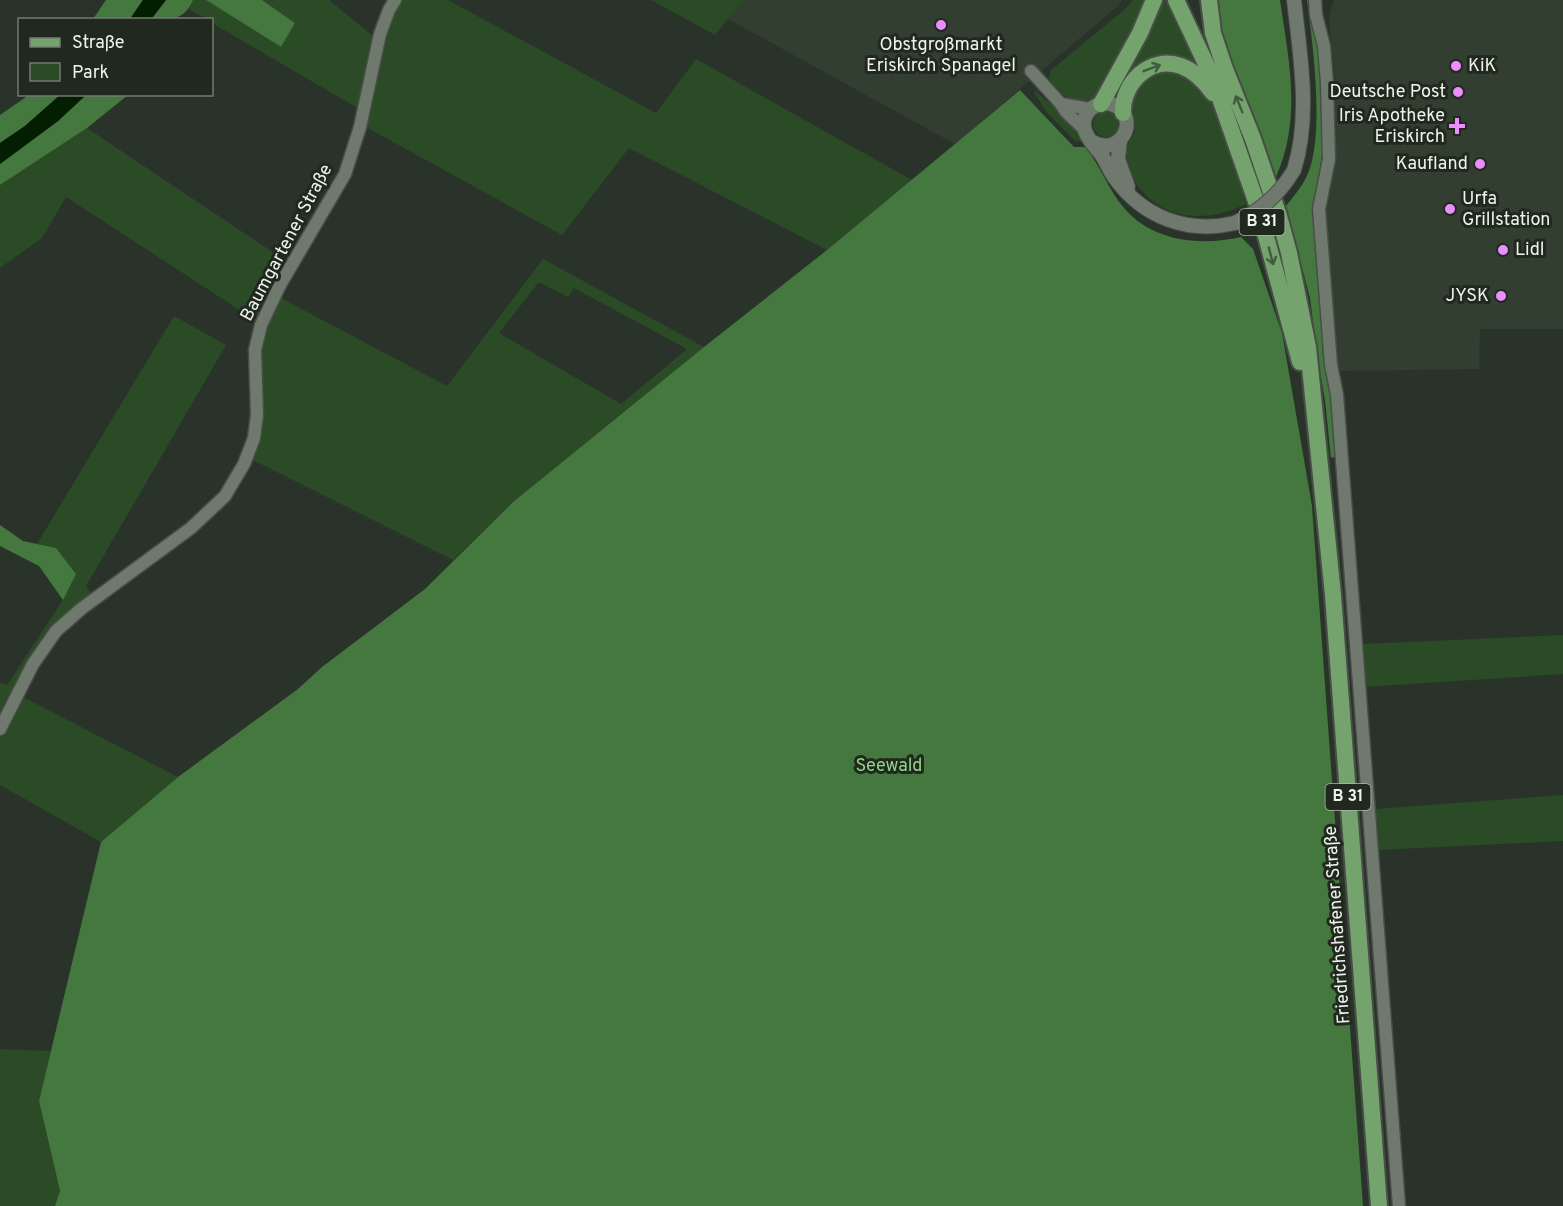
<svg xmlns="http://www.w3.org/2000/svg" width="1563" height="1206" font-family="Overpass,sans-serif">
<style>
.built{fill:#323f30}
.green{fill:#2a4b26;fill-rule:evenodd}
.forest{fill:#44783e}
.water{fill:#041e02}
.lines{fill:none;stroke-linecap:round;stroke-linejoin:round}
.minor-casing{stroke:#484e47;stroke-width:15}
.tertiary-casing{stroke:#484e47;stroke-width:16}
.primary-casing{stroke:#484e47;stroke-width:20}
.minor{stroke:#6f796e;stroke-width:12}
.tertiary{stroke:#6f796e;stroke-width:14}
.primary{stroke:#74a36e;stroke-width:16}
.tertiary-bridge-casing{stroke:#484e47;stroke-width:16;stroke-linecap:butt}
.tertiary-bridge{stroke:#6f796e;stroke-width:14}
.oneway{stroke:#425a3f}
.poi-dot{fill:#eb8dfc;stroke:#21291f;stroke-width:2}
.labels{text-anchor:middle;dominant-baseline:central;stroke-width:6;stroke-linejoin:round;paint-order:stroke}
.shield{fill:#21291f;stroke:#b0b7af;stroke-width:1.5}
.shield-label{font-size:16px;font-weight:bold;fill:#eef4ed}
.poi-label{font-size:18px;fill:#eef4ed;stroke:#21291f;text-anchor:end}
.street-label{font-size:18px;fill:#eef4ed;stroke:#21291f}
.park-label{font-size:18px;fill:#8fd785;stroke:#21291f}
</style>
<rect width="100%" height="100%" fill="#2a3329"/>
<g class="built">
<path d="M 743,0 L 1122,0 L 1119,5 L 955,144 L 728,19 Z"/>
<path d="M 1334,0 L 1563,0 L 1563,329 L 1480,329 L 1479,369 L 1338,371 L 1325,214 L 1333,157 L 1335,79 L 1329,18 Z"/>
</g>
<g class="green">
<path d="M 193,0 L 206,0 L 281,47 L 295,23 L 262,0 L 329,0 L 374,37 L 359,109 L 212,23 L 212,20 L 206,19 L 189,9 Z"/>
<path d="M 400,0 L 448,0 L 656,113 L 696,59 L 912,180 L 827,250 L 629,148 L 562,235 L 364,126 C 374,85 378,37 400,0 Z"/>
<path d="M 651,0 L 743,0 L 715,35 Z"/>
<path d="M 1133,0 L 1149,0 L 1100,97 C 1077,107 1063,99 1049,80 L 1050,71 L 1124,10 Z"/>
<path d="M 1159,0 L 1168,0 L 1206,74 L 1176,59 L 1119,94 L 1116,92 Z"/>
<path d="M 1176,70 C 1182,73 1189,75 1194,78 C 1214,93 1238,177 1246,204 C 1207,223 1162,222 1135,182 C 1131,175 1124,166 1124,157 C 1123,146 1135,138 1135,128 C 1135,120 1131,112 1131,105 C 1132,90 1143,75 1158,71 C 1164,70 1171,71 1176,70 Z"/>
<path d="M 1035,91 L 1076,125 L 1084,142 L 1075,141 L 1047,113 L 1034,92 Z"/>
<circle cx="1106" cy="124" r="13"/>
<path d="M 87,128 L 289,263 L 258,322 L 66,197 L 42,238 L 0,268 L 0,185 Z"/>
<path d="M 543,259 L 704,347 L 513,502 L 453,560 L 251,459 L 262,412 L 260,344 L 279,297 L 447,386 ZM 539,282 L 568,297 L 574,288 L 687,349 L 621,404 L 499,333 Z"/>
<path d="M 174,316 L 226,345 L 86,586 L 92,595 L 66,614 L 50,631 L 0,720 L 0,682 L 7,685 L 63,600 L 76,574 L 56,548 L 37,544 Z"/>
<path d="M 1563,635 L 1563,674 L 1365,687 L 1362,644 Z"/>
<path d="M 21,696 L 178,777 L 101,842 L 0,785 L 0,738 Z"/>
<path d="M 1563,795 L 1563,841 L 1378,850 L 1375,809 Z"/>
<path d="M 0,1049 L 51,1051 L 39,1101 L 60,1192 L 55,1206 L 0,1206 Z"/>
</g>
<g class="forest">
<path d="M 106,0 L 143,0 L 130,19 L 93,19 Z"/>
<path d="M 166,0 L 193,0 C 184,21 171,19 151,20 Z"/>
<path d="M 206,0 L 262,0 L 295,23 L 281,47 Z"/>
<path d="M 1216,0 L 1280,0 C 1289,62 1302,118 1276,177 L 1222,38 Z"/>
<path d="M 1307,0 L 1310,0 L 1318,44 L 1322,82 L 1323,147 L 1317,189 L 1315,225 L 1323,354 L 1331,390 L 1338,456 L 1331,458 L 1325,400 L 1318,360 L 1310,298 L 1286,206 C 1295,195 1304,184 1309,171 C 1324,129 1313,46 1307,0 Z"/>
<path d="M 1020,90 L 1074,147 L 1085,147 C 1101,166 1108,190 1125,209 C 1153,242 1202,246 1241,237 L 1253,249 L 1282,333 L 1312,506 L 1363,1206 L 55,1206 L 60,1191 L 39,1101 L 101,842 L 178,777 L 298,689 L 322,667 L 425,589 L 513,502 L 704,347 L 827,250 Z"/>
<path d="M 29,95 L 60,95 L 25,126 L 0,143 L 0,115 Z"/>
<path d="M 86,95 L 128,95 L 87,128 L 0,185 L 0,164 L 58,121 Z"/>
<path d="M 0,525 L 23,541 L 56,548 L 76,574 L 63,600 L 39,566 L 0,546 Z"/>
</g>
<g class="water">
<path d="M 143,0 L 166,0 L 151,19 L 130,19 Z"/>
<path d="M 60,95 L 86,95 L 58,121 L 0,164 L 0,143 L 25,126 Z"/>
</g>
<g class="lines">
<g class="minor-casing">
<g id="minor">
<path d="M 1315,0 L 1316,15 L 1324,46 L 1327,83 L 1329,159 L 1319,209 L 1331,365 L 1337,395 L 1399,1206"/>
<path d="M 1031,71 L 1061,104 L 1066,112 L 1084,129"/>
<path d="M 1061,104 L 1090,109"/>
<path d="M 0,729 L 33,664 L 56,631 L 81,609 L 191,528 L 225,496 L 244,464 L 254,438 L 257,415 L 255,350 L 261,325 L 280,285 L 345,174 L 360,127 L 380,34 L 389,10 L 395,0"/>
</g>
</g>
<g class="tertiary-casing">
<g id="tertiary">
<path d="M 1294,0 C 1300,55 1311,116 1294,170"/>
<path d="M 1120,140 L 1118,159 L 1128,187"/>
<path d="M 1093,142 C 1120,157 1140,120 1116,106 C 1101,98 1083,109 1084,126 C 1085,138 1097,148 1103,157 C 1107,164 1110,171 1114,177 C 1143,218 1188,234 1235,223"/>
</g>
</g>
<g class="primary-casing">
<g id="primary">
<path d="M 1176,0 L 1214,81 L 1258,207 L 1300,362"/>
<path d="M 1209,0 L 1213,33 L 1225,69 L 1253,139 L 1279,216 L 1289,253 L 1308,347 L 1333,595 L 1379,1206"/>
<path d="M 1101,104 L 1140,33 L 1154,0"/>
<path d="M 1123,113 C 1122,83 1150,55 1181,66 C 1195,71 1205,82 1213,93"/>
</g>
</g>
<use href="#minor" class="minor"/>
<use href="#tertiary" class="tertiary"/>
<use href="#primary" class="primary"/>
<g class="tertiary-bridge-casing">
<path id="tertiary-bridge" d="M 1235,223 C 1261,210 1279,195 1294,170"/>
</g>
<use href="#tertiary-bridge" class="tertiary-bridge"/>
</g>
<defs><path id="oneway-shaft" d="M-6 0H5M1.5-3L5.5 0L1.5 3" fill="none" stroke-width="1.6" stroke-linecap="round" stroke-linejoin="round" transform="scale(1.5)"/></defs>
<g class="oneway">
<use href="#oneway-shaft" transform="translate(1152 68) rotate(-21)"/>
<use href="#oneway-shaft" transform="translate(1239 104) rotate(-112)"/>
<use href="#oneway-shaft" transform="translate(1271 256) rotate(75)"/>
</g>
<g class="poi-dot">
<circle cx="941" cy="25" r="6"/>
<circle cx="1456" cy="66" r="6"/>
<circle cx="1458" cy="92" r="6"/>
<path d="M1454 117h6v6h6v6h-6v6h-6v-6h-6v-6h6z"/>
<circle cx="1480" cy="164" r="6"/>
<circle cx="1450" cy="209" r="6"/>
<circle cx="1503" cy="250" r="6"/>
<circle cx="1501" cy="296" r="6"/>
</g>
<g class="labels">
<g class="shield">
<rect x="1239.5" y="209" width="45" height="26" rx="4.5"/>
<rect x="1325.5" y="784" width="45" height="26" rx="4.5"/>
</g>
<g class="shield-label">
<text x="1262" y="222">B 31</text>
<text x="1348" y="797">B 31</text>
</g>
<g class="poi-label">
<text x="941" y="45" text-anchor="middle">Obstgroßmarkt<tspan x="941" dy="21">Eriskirch Spanagel</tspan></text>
<text x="1468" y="66" text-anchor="start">KiK</text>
<text x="1446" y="92">Deutsche Post</text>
<text x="1445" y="116">Iris Apotheke<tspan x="1445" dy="21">Eriskirch</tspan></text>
<text x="1468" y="164">Kaufland</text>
<text x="1462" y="199" text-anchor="start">Urfa<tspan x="1462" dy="21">Grillstation</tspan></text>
<text x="1515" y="250" text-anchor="start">Lidl</text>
<text x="1489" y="296">JYSK</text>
</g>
<g class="street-label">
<text transform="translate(287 243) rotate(-62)">Baumgartener Straße</text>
<text transform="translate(1338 925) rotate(-94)">Friedrichshafener Straße</text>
</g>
<g class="park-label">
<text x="889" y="766">Seewald</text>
</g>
</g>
<rect x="18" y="18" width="195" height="78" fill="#21291f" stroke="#737a71" stroke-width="1.5"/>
<rect x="30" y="38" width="30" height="9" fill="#74a36e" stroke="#737a71" stroke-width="1.5"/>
<text x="72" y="48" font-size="18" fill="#eef4ed">Straße</text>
<rect x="30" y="63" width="30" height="18" fill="#2a4b26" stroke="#737a71" stroke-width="1.5"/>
<text x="72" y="78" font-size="18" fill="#eef4ed">Park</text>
</svg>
